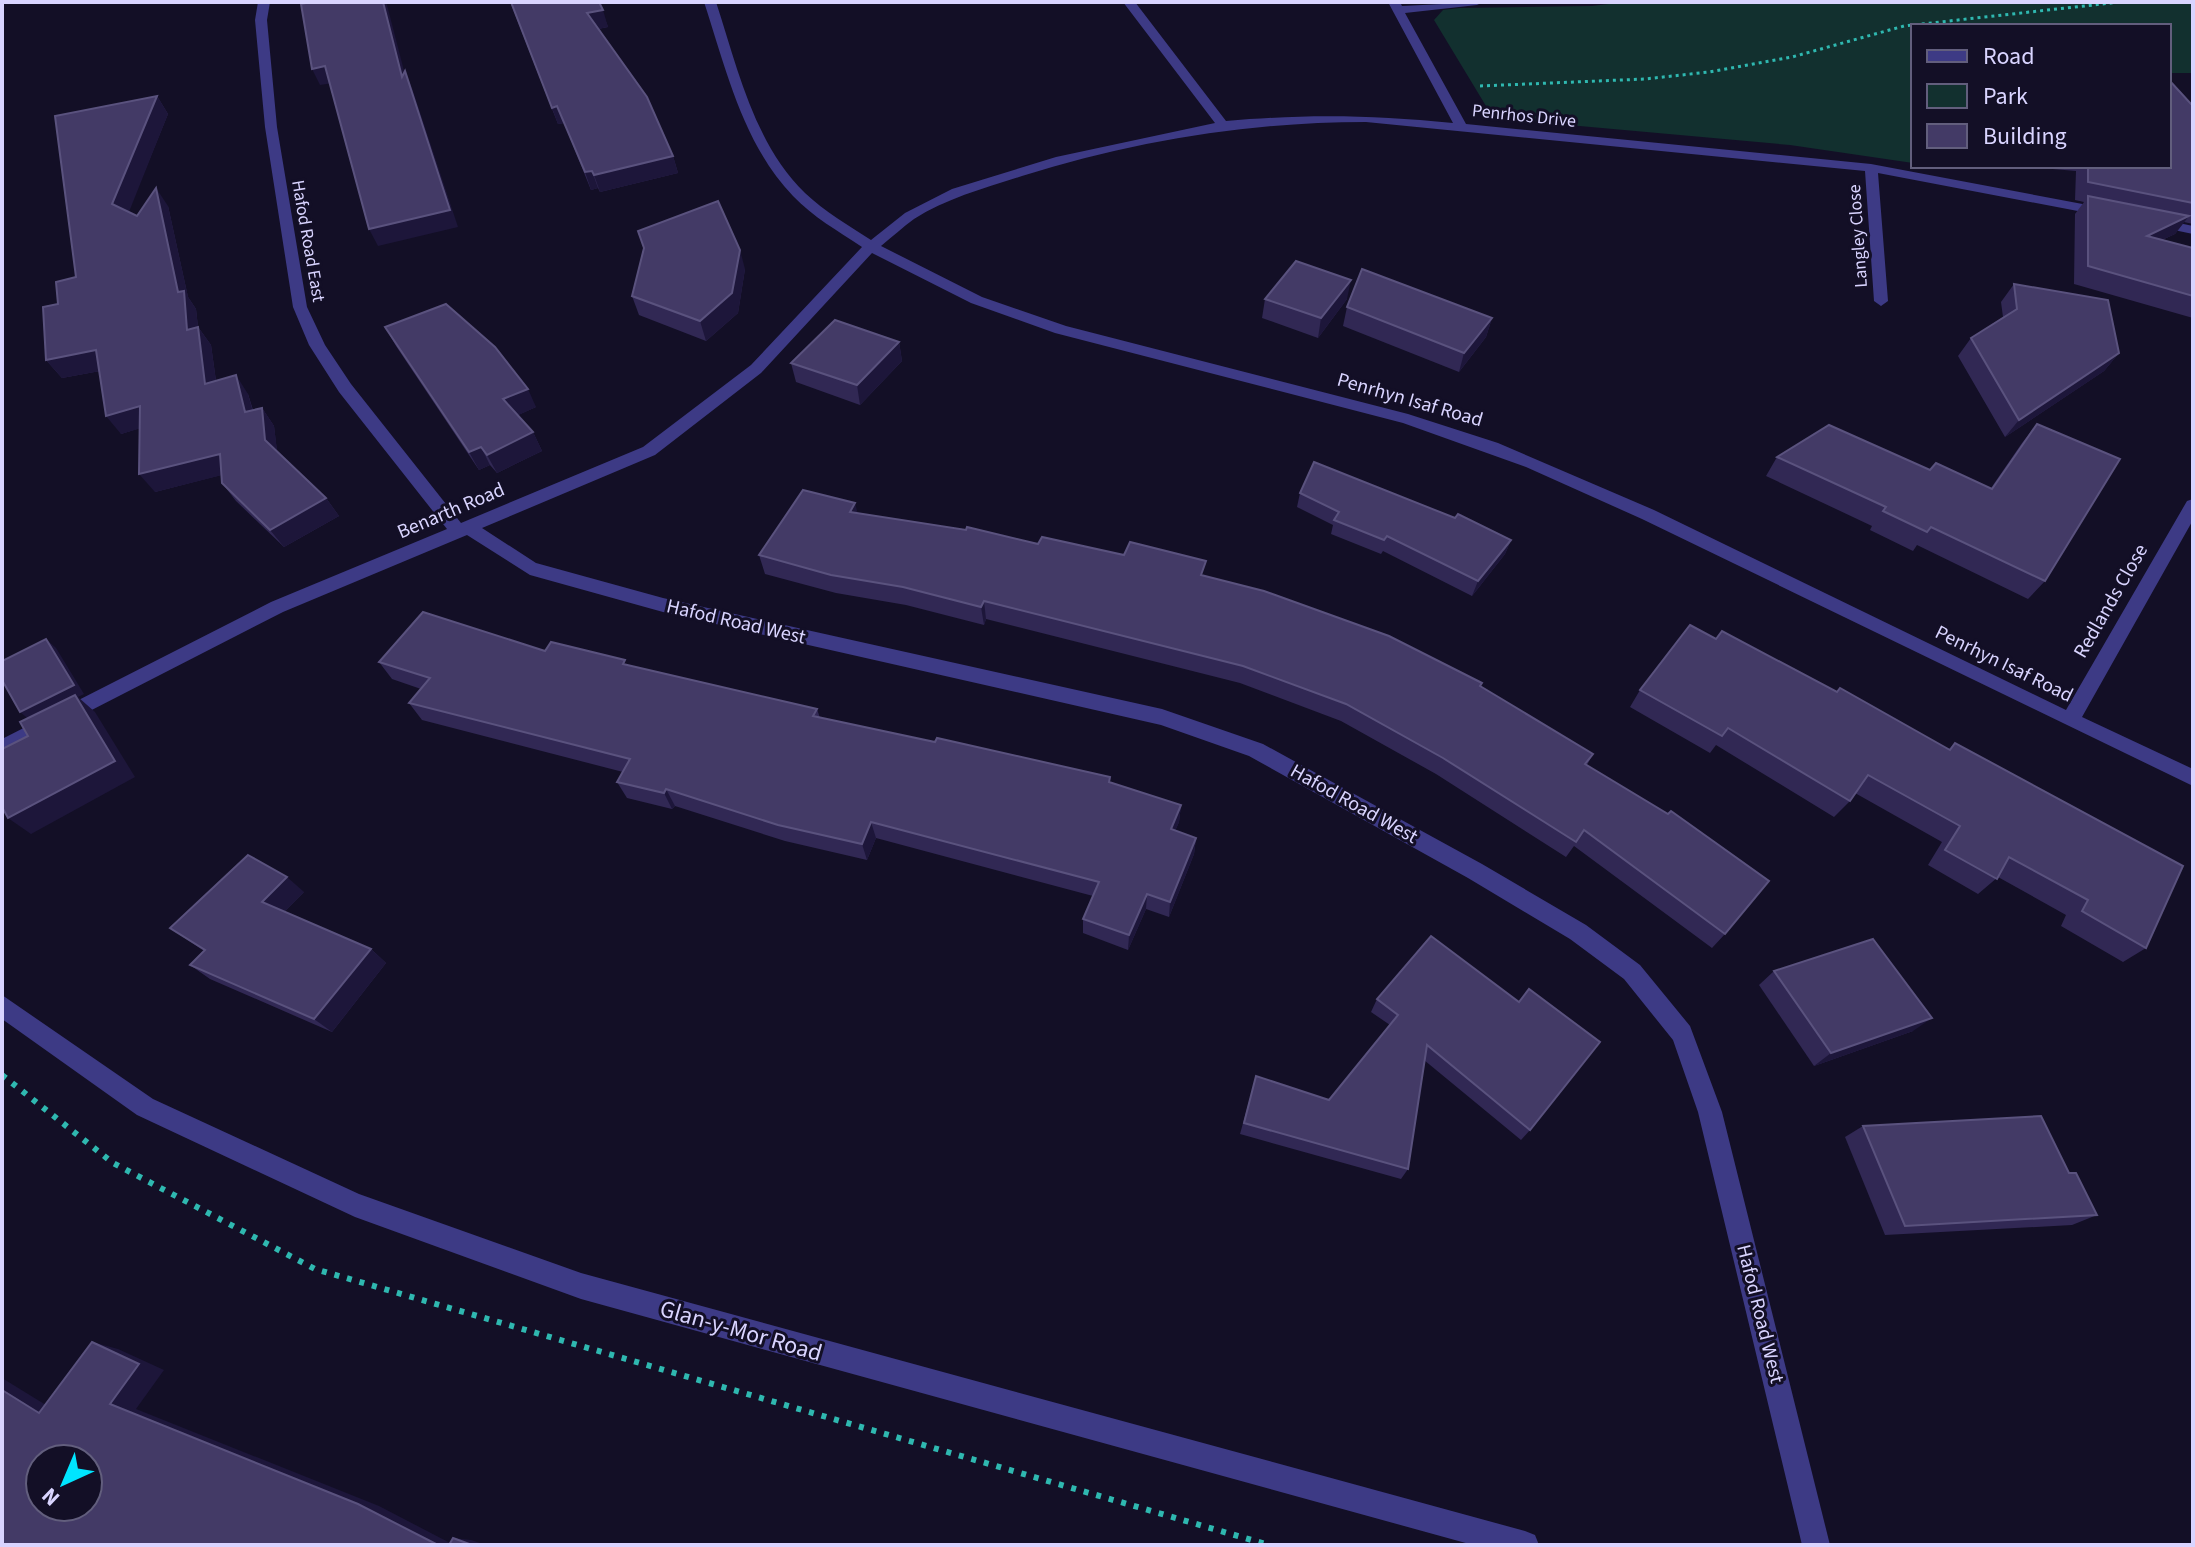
<svg xmlns="http://www.w3.org/2000/svg" width="2195" height="1547" font-family="'Source Sans 3',sans-serif">
<style>
.green{fill:#12302f}
.lines{fill:none;stroke-linecap:round;stroke-linejoin:round}
.path-far1{stroke:#2fb8b0;stroke-width:3;stroke-dasharray:3 4;stroke-linecap:butt}
.path{stroke:#2fb8b0;stroke-width:6;stroke-dasharray:5 8;stroke-linecap:butt}
.minor{fill:#3d3a85;fill-rule:evenodd}
.wall{fill:#312854}
.shaded-wall{fill:#1d163a}
.building{fill:#433a66;stroke:#5a527e;stroke-width:2;fill-rule:evenodd}
.labels{text-anchor:middle;dominant-baseline:central;stroke-width:6;stroke-linejoin:round;paint-order:stroke}
.far-street-label{font-size:18px;fill:#d9d4ff;stroke:#130f26}
.street-label{font-size:20px;fill:#d9d4ff;stroke:#130f26}
.near-street-label{font-size:24px;fill:#d9d4ff;stroke:#130f26}
</style>
<rect width="100%" height="100%" fill="#130f26"/>
<path class="green" d="M 1625,2 L 2193,2 L 2193,73 L 2169,73 L 2169,26 L 1913,26 L 1913,163 L 1790,145 L 1502,119 L 1489,111 L 1434,20 L 1443,10 L 1460,8 L 1592,6 Z"/>
<g class="lines">
<path class="path-far1" d="M 1480,86 L 1645,79 L 1709,72 L 1792,57 L 1904,26 L 2120,2"/>
<path class="path" d="M 2,1075 L 113,1163 L 315,1269 L 1269,1545"/>
<g class="minor">
<path d="M 258,2 L 270,2 L 267,20 L 277,127 L 307,307 L 325,345 L 351,384 L 461,523 L 643,447 L 751,365 L 862,247 C 838,231 813,217 793,196 C 743,144 726,69 704,2 L 716,2 C 737,66 754,144 805,193 C 825,212 848,225 871,240 L 905,213 L 952,189 L 1056,157 L 1215,123 L 1123,2 L 1135,2 L 1226,121 C 1308,114 1371,115 1453,123 L 1388,2 L 1400,2 L 1402,6 L 1483,2 L 1477,5 L 1405,13 L 1466,124 L 1871,164 L 2109,209 L 2109,215 L 2104,216 L 1878,173 L 1888,301 L 1881,306 L 1874,301 L 1865,171 L 1366,122 C 1248,122 1135,141 1022,176 C 985,188 947,198 914,219 C 903,227 892,237 881,246 L 982,297 L 1066,326 L 1408,414 L 1498,443 L 1654,510 L 2066,710 L 2187,501 L 2193,499 L 2193,520 L 2082,717 L 2193,769 L 2193,786 L 1642,519 L 1526,467 L 1403,423 L 1055,333 L 971,303 L 872,253 L 761,373 L 655,455 L 482,528 L 536,563 L 663,598 L 1162,709 L 1263,744 L 1482,864 L 1586,925 L 1640,965 L 1690,1026 L 1722,1112 L 1830,1545 L 1802,1545 L 1698,1112 L 1673,1040 L 1624,979 L 1570,939 L 1468,878 L 1249,756 L 1161,725 L 663,612 L 530,575 L 467,535 L 283,612 L 2,756 L 2,739 L 271,602 L 447,529 L 339,392 L 309,345 L 293,307 L 265,127 L 255,20 Z"/>
<path d="M 2155,218 L 2193,226 L 2193,234 L 2150,225 L 2150,219 Z"/>
<path d="M 2,995 L 153,1099 L 359,1194 L 581,1273 L 1525,1531 L 1535,1535 L 1539,1545 L 1473,1545 L 581,1299 L 355,1217 L 137,1115 L 2,1019 Z"/>
</g>
</g>
<g class="wall">
<path d="M 510,2 L 599,3 L 608,27 L 598,29 L 673,156 L 678,173 L 600,192 L 598,188 L 591,190 L 564,123 L 558,124 Z"/>
<path d="M 157,96 L 168,114 L 128,212 L 137,216 L 168,206 L 188,297 L 196,309 L 198,327 L 211,345 L 216,381 L 248,394 L 253,410 L 262,408 L 274,426 L 277,452 L 326,498 L 339,516 L 284,547 L 236,501 L 222,483 L 221,475 L 155,492 L 140,428 L 121,434 L 100,371 L 62,378 L 46,360 L 58,304 L 76,277 Z"/>
<path d="M 2191,104 L 2193,104 L 2193,224 L 2184,222 L 2175,234 L 2162,240 L 2193,248 L 2193,318 L 2074,284 L 2075,214 L 2084,202 L 2075,200 L 2076,171 L 2016,166 L 2169,166 Z"/>
<path d="M 745,269 L 738,313 L 706,341 L 639,315 L 632,296 Z"/>
<path d="M 2014,284 L 2119,353 L 2104,371 L 2005,437 L 1958,356 L 1971,338 L 2003,317 L 2001,302 Z"/>
<path d="M 1265,299 L 1347,299 L 1318,338 L 1262,318 Z"/>
<path d="M 1347,307 L 1492,318 L 1486,337 L 1459,372 L 1343,326 Z"/>
<path d="M 385,327 L 536,407 L 518,415 L 533,432 L 542,451 L 497,473 L 490,465 L 479,470 L 396,346 Z"/>
<path d="M 899,342 L 902,361 L 860,405 L 796,382 L 791,363 Z"/>
<path d="M 2037,424 L 2045,581 L 2028,599 L 1917,545 L 1913,551 L 1870,530 L 1872,526 L 1766,476 L 1777,457 L 1930,470 L 1991,488 L 2022,443 Z"/>
<path d="M 1300,493 L 1455,518 L 1511,540 L 1505,554 L 1472,596 L 1383,551 L 1381,554 L 1331,534 L 1333,525 L 1297,507 Z"/>
<path d="M 858,513 L 1038,544 L 1204,576 L 1482,683 L 1480,686 L 1593,754 L 1587,765 L 1725,934 L 1712,948 L 1574,846 L 1566,857 L 1436,774 L 1341,721 L 1240,683 L 986,619 L 984,625 L 906,605 L 836,593 L 765,574 L 759,555 Z"/>
<path d="M 1716,639 L 1837,692 L 1949,749 L 1955,743 L 2146,948 L 2123,962 L 2061,926 L 2066,915 L 1998,877 L 1978,894 L 1928,865 L 1942,842 L 1855,793 L 1850,801 L 1834,817 L 1716,745 L 1710,753 L 1630,707 L 1640,690 Z"/>
<path d="M 545,651 L 628,665 L 817,709 L 820,718 L 1110,782 L 1181,805 L 1179,822 L 1175,831 L 1196,838 L 1194,854 L 1169,917 L 1146,909 L 1128,950 L 1083,933 L 1083,919 L 1093,896 L 876,838 L 867,860 L 785,841 L 675,806 L 672,809 L 627,798 L 617,782 L 623,772 L 422,720 L 409,703 L 421,689 L 392,679 L 379,662 Z"/>
<path d="M 304,892 L 284,912 L 371,949 L 386,963 L 332,1032 L 210,979 L 190,965 L 204,951 L 170,928 Z"/>
<path d="M 1431,936 L 1530,1130 L 1521,1140 L 1424,1060 L 1408,1169 L 1401,1179 L 1240,1134 L 1256,1076 L 1329,1100 L 1390,1025 L 1371,1012 L 1377,999 Z"/>
<path d="M 1774,971 L 1913,1031 L 1814,1066 L 1759,985 Z"/>
<path d="M 1863,1126 L 2069,1173 L 2097,1215 L 2072,1225 L 1885,1235 L 1845,1137 Z"/>
</g>
<g class="shaded-wall">
<path d="M 383,2 L 386,2 L 387,5 L 410,94 L 402,77 Z"/>
<path d="M 603,10 L 608,27 L 592,30 L 587,13 Z"/>
<path d="M 325,66 L 333,83 L 320,85 L 312,69 Z"/>
<path d="M 405,71 L 412,88 L 458,227 L 378,246 L 369,229 Z"/>
<path d="M 157,96 L 168,114 L 125,222 L 112,204 Z"/>
<path d="M 557,106 L 564,123 L 558,124 L 552,108 Z"/>
<path d="M 673,156 L 678,173 L 600,192 L 594,175 Z"/>
<path d="M 592,171 L 598,188 L 591,190 L 585,172 Z"/>
<path d="M 156,188 L 168,206 L 188,297 L 196,309 L 198,327 L 211,345 L 219,403 L 205,384 L 187,330 L 178,292 Z"/>
<path d="M 2189,216 L 2175,234 L 2133,253 L 2147,236 Z"/>
<path d="M 740,250 L 745,269 L 738,313 L 706,341 L 700,321 Z"/>
<path d="M 1351,280 L 1347,299 L 1318,338 L 1321,318 Z"/>
<path d="M 1492,318 L 1486,337 L 1459,372 L 1464,353 Z"/>
<path d="M 899,342 L 902,361 L 860,405 L 857,385 Z"/>
<path d="M 96,350 L 111,369 L 62,378 L 46,360 Z"/>
<path d="M 2119,353 L 2104,371 L 2005,437 L 2019,420 Z"/>
<path d="M 236,375 L 248,394 L 258,430 L 245,412 Z"/>
<path d="M 528,389 L 536,407 L 512,418 L 503,399 Z"/>
<path d="M 140,406 L 155,424 L 121,434 L 106,416 Z"/>
<path d="M 262,408 L 274,426 L 278,458 L 265,440 Z"/>
<path d="M 533,432 L 542,451 L 497,473 L 487,455 Z"/>
<path d="M 481,447 L 490,465 L 479,470 L 469,452 Z"/>
<path d="M 220,454 L 234,472 L 155,492 L 139,474 Z"/>
<path d="M 326,498 L 339,516 L 284,547 L 270,530 Z"/>
<path d="M 855,503 L 860,522 L 850,512 Z"/>
<path d="M 1511,540 L 1505,554 L 1472,596 L 1478,581 Z"/>
<path d="M 984,601 L 986,619 L 984,625 L 981,607 Z"/>
<path d="M 46,639 L 56,648 L 84,694 L 78,697 L 95,712 L 135,777 L 31,834 L 8,818 L 31,721 L 20,712 Z"/>
<path d="M 666,789 L 675,806 L 672,809 L 664,793 Z"/>
<path d="M 1181,805 L 1179,822 L 1169,845 L 1171,829 Z"/>
<path d="M 871,822 L 876,838 L 867,860 L 862,844 Z"/>
<path d="M 1196,838 L 1194,854 L 1169,917 L 1170,902 Z"/>
<path d="M 287,877 L 304,892 L 279,917 L 262,902 Z"/>
<path d="M 1147,894 L 1146,909 L 1128,950 L 1129,935 Z"/>
<path d="M 371,949 L 386,963 L 332,1032 L 314,1019 Z"/>
<path d="M 1932,1018 L 1913,1031 L 1814,1066 L 1831,1053 Z"/>
<path d="M 92,1342 L 118,1349 L 164,1370 L 136,1409 L 379,1506 L 454,1545 L 438,1545 L 110,1404 Z"/>
<path d="M 2,1378 L 67,1418 L 39,1413 L 2,1390 Z"/>
<path d="M 453,1538 L 471,1540 L 486,1545 L 472,1545 Z"/>
</g>
<g class="building">
<path d="M 311,2 L 383,2 L 402,77 L 405,71 L 450,210 L 369,229 L 325,66 L 312,69 L 301,4 Z"/>
<path d="M 511,2 L 599,2 L 603,10 L 587,13 L 647,97 L 673,156 L 594,175 L 592,171 L 585,172 L 557,106 L 552,108 Z"/>
<path d="M 2169,80 L 2191,104 L 2193,104 L 2193,203 L 2088,182 L 2088,166 L 2169,166 Z"/>
<path d="M 157,96 L 112,204 L 137,216 L 156,188 L 178,292 L 184,291 L 187,330 L 198,327 L 205,384 L 236,375 L 245,412 L 262,408 L 265,440 L 326,498 L 270,530 L 222,483 L 220,454 L 139,474 L 140,406 L 106,416 L 96,350 L 46,360 L 43,307 L 58,304 L 56,282 L 76,277 L 55,116 Z"/>
<path d="M 2088,196 L 2189,216 L 2147,236 L 2193,248 L 2193,296 L 2088,266 Z"/>
<path d="M 718,201 L 740,250 L 732,293 L 700,321 L 632,296 L 644,248 L 638,231 Z"/>
<path d="M 1296,261 L 1351,280 L 1321,318 L 1265,299 Z"/>
<path d="M 1362,269 L 1492,318 L 1464,353 L 1347,307 Z"/>
<path d="M 2014,284 L 2108,300 L 2119,353 L 2019,420 L 1971,338 L 2017,309 Z"/>
<path d="M 446,304 L 495,347 L 528,389 L 503,399 L 533,432 L 487,455 L 481,447 L 469,452 L 385,327 Z"/>
<path d="M 835,320 L 899,342 L 857,385 L 791,363 Z"/>
<path d="M 2037,424 L 2120,459 L 2045,581 L 1931,527 L 1927,532 L 1883,511 L 1886,507 L 1777,457 L 1829,425 L 1930,470 L 1936,463 L 1992,489 Z"/>
<path d="M 1314,462 L 1455,518 L 1458,514 L 1511,540 L 1478,581 L 1387,536 L 1384,540 L 1334,520 L 1339,512 L 1300,493 Z"/>
<path d="M 803,490 L 855,503 L 850,512 L 966,530 L 967,527 L 1038,544 L 1042,537 L 1124,555 L 1130,542 L 1206,561 L 1201,575 L 1264,591 L 1389,636 L 1482,683 L 1480,686 L 1593,754 L 1585,764 L 1668,814 L 1671,811 L 1769,881 L 1725,934 L 1584,830 L 1576,842 L 1443,758 L 1346,704 L 1243,666 L 984,601 L 981,607 L 903,587 L 831,575 L 759,555 Z"/>
<path d="M 423,612 L 545,651 L 551,642 L 625,660 L 623,664 L 817,709 L 813,716 L 935,742 L 937,738 L 1110,777 L 1109,782 L 1181,805 L 1171,829 L 1196,838 L 1170,902 L 1147,894 L 1129,935 L 1083,919 L 1099,882 L 871,822 L 862,844 L 778,825 L 666,789 L 664,793 L 617,782 L 630,759 L 409,703 L 430,678 L 379,662 Z"/>
<path d="M 1690,625 L 1716,639 L 1722,631 L 1837,692 L 1840,688 L 1950,750 L 1955,743 L 2183,866 L 2146,948 L 2082,911 L 2088,900 L 2009,857 L 1997,879 L 1945,850 L 1960,826 L 1868,775 L 1850,801 L 1728,728 L 1722,736 L 1640,690 Z"/>
<path d="M 46,639 L 74,685 L 20,712 L 2,680 L 2,661 Z"/>
<path d="M 75,695 L 115,761 L 8,818 L 2,807 L 2,749 L 28,736 L 20,722 Z"/>
<path d="M 248,855 L 287,877 L 262,902 L 371,949 L 314,1019 L 190,965 L 205,950 L 170,928 Z"/>
<path d="M 1431,936 L 1519,1002 L 1529,989 L 1600,1042 L 1530,1130 L 1427,1045 L 1408,1169 L 1244,1123 L 1256,1076 L 1329,1100 L 1398,1015 L 1377,999 Z"/>
<path d="M 1873,939 L 1932,1018 L 1831,1053 L 1774,971 Z"/>
<path d="M 2041,1116 L 2069,1173 L 2076,1173 L 2097,1215 L 1905,1226 L 1863,1126 Z"/>
<path d="M 92,1342 L 139,1364 L 110,1404 L 358,1504 L 438,1545 L 2,1545 L 2,1390 L 39,1413 ZM 40,1459 L 88,1459 L 88,1507 L 40,1507 Z"/>
<path d="M 453,1538 L 472,1545 L 449,1545 Z"/>
</g>
<g class="labels">
<g class="far-street-label">
<text transform="translate(1524 116) rotate(6)">Penrhos Drive</text>
<text transform="translate(1858 236) rotate(-94)">Langley Close</text>
<text transform="translate(308 241) rotate(80)">Hafod Road East</text>
</g>
<g class="street-label">
<text transform="translate(1410 400) rotate(16)">Penrhyn Isaf Road</text>
<text transform="translate(451 511) rotate(-23)">Benarth Road</text>
<text transform="translate(2111 601) rotate(-60)">Redlands Close</text>
<text transform="translate(736 622) rotate(13)">Hafod Road West</text>
<text transform="translate(2004 664) rotate(26)">Penrhyn Isaf Road</text>
<text transform="translate(1354 804) rotate(29)">Hafod Road West</text>
<text transform="translate(1760 1314) rotate(76)">Hafod Road West</text>
</g>
<g class="near-street-label">
<text transform="translate(741 1331) rotate(16)">Glan-y-Mor Road</text>
</g>
</g>
<rect width="2195" height="1547" fill="none" stroke="#d9d4ff" stroke-width="8"/>
<rect x="1911" y="24" width="260" height="144" fill="#130f26" stroke="#625e7d" stroke-width="2"/>
<rect x="1927" y="50" width="40" height="12" fill="#3d3a85" stroke="#625e7d" stroke-width="2"/>
<text x="1983" y="64" font-size="24" fill="#d9d4ff">Road</text>
<rect x="1927" y="84" width="40" height="24" fill="#12302f" stroke="#625e7d" stroke-width="2"/>
<text x="1983" y="104" font-size="24" fill="#d9d4ff">Park</text>
<rect x="1927" y="124" width="40" height="24" fill="#433a66" stroke="#625e7d" stroke-width="2"/>
<text x="1983" y="144" font-size="24" fill="#d9d4ff">Building</text>
<g transform="translate(64 1483) rotate(224)"><circle r="38" fill="#130f26" stroke="#625e7d" stroke-width="2"/>
<path d="M0-6L14 30L0 20L-14 30Z" fill="#00e5ff"/>
<text y="-12" font-size="22" font-weight="bold" text-anchor="middle" fill="#d9d4ff">N</text>
</g>
</svg>
